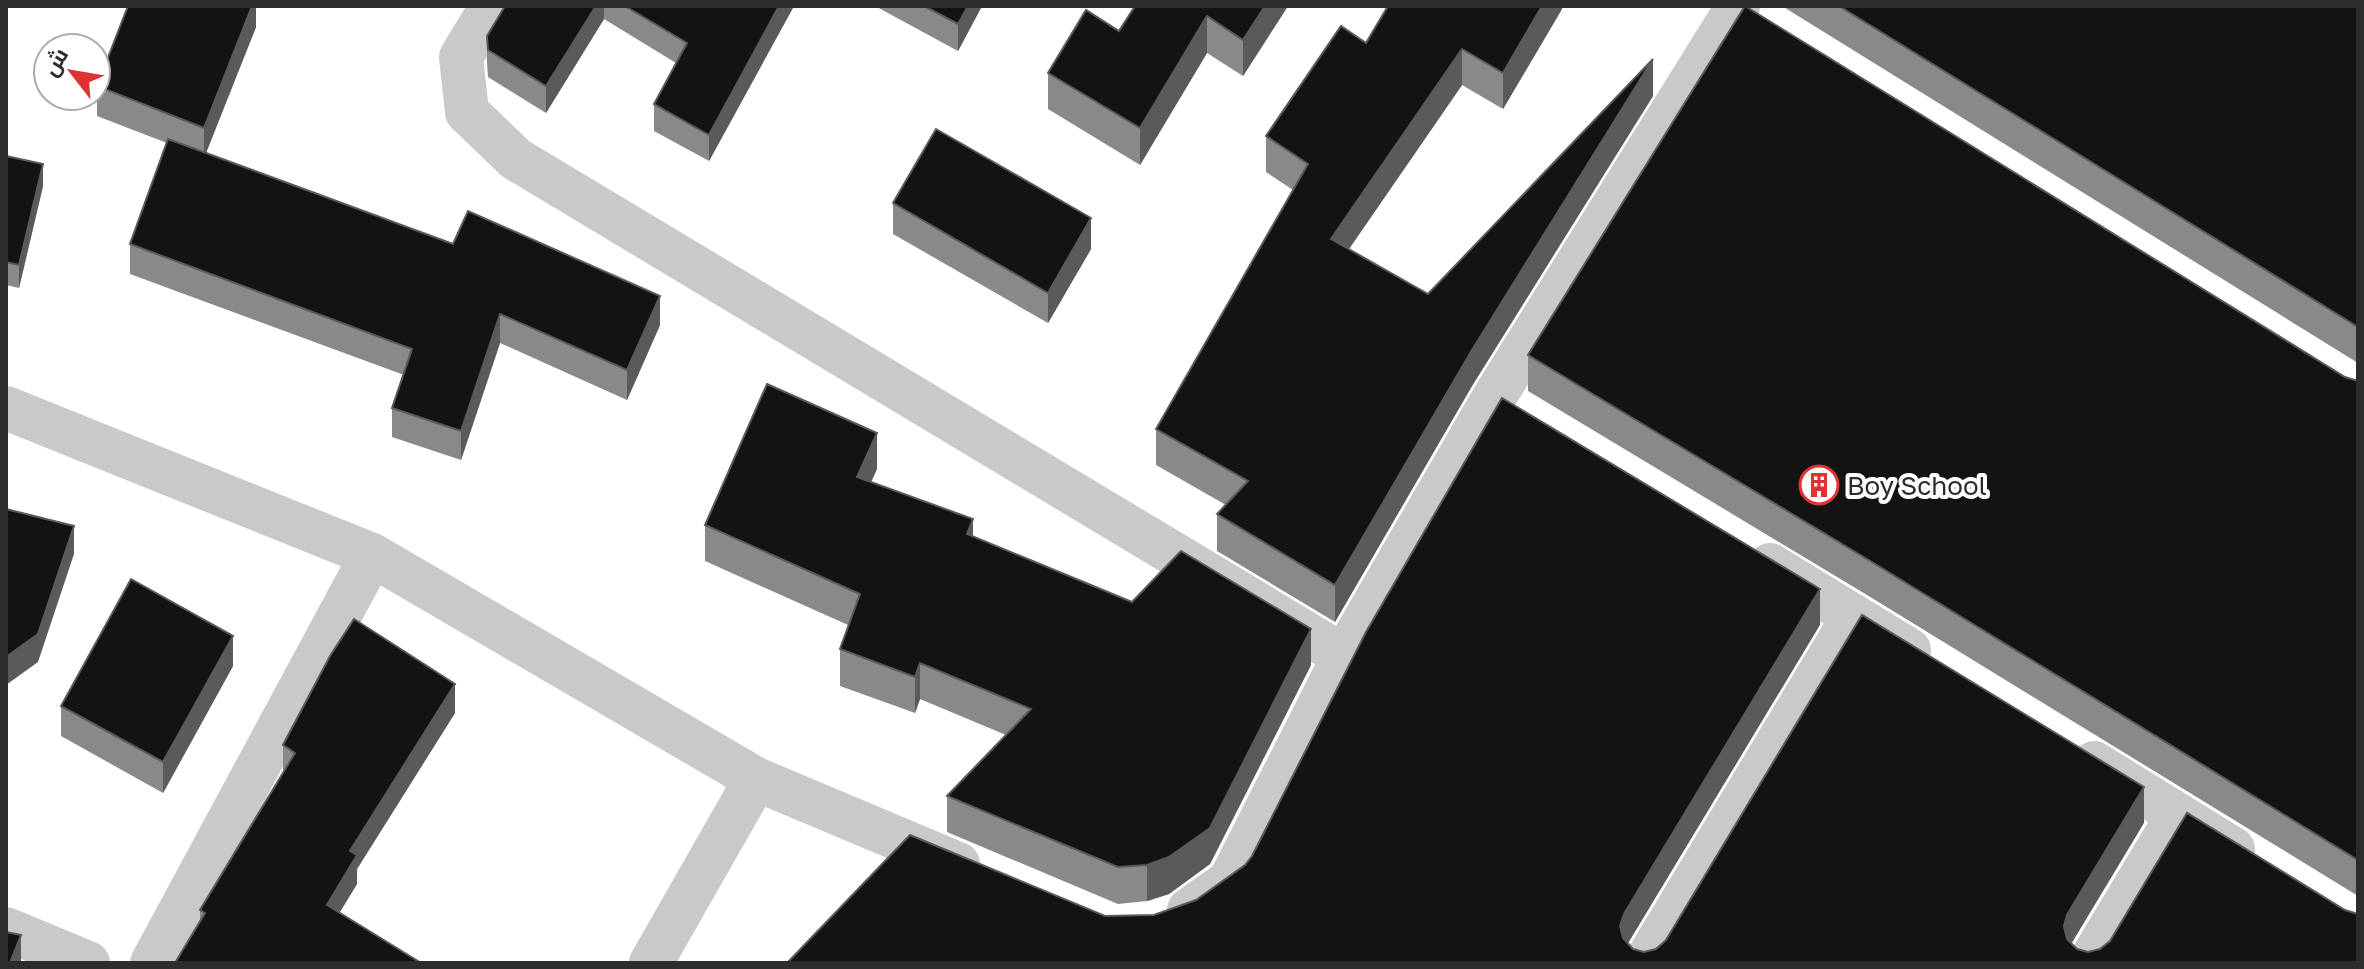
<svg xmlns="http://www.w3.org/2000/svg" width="2364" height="969" font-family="'Golos Text',Cairo,sans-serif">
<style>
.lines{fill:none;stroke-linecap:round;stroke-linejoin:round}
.minor{stroke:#c9c9c9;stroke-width:44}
.wall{fill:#898989}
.shaded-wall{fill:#5a5a5a}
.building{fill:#131313;stroke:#5a5a5a;stroke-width:2}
.labels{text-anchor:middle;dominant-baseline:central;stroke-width:8;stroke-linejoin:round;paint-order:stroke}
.poi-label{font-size:26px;fill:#2c2c2c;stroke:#fff;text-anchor:start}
</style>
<rect width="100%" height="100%" fill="#fff"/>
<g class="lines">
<g class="minor">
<path d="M 492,6 L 461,57 L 467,112 L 516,159 L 1344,656"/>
<path d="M 6,408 L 372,555 L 756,779 L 958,864"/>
<path d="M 1770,565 L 1909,650"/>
<path d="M 2094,763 L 2233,849"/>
<path d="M 1189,910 L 1230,881 L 1344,656 L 1493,399 L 1738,6"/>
<path d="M 6,929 L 88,963"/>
<path d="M 152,963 L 372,555"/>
<path d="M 651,963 L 756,779"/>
<path d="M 1645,963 L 1854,616"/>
<path d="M 2089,963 L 2178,815"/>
</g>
</g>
<g class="wall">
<path d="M 256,6 L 256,27 L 206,153 L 660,325 L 627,400 L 500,343 L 461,460 L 392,437 L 392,408 L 404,375 L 130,274 L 130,244 L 167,143 L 97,116 L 97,86 Z"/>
<path d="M 505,6 L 794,6 L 709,161 L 654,131 L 654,104 L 676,63 L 604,19 L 546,113 L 488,77 L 487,63 L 487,36 Z"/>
<path d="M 875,6 L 982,6 L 958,51 Z"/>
<path d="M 1135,6 L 1288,6 L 1243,76 L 1207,53 L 1140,165 L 1048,109 L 1048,73 L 1119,31 Z"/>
<path d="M 1562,6 L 1562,9 L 1503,109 L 1462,85 L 1349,249 L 1428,294 L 1653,96 L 1472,386 L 1335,622 L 1217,551 L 1217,514 L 1226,505 L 1156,465 L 1156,429 L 1293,190 L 1266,172 L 1266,136 L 1366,43 Z"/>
<path d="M 1782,6 L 2358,6 L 2358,363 Z"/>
<path d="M 6,156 L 43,186 L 19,288 L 6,285 Z"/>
<path d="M 893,203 L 1091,249 L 1048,323 L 893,234 Z"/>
<path d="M 1528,355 L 2345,377 L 2358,381 L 2358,896 L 1867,595 L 1528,391 Z"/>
<path d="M 877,469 L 871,482 L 973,536 L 1132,602 L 1311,665 L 1210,864 L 1169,894 L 1147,901 L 1118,904 L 947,832 L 947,796 L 1006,735 L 920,699 L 915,713 L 840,686 L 840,649 L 848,625 L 705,561 L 705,525 Z"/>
<path d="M 233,666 L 163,793 L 61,736 L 61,706 Z"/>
<path d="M 455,713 L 357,869 L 357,884 L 340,912 L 200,922 L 200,910 L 283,773 L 283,745 Z"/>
</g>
<g class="shaded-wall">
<path d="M 252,6 L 256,6 L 256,27 L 204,158 L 204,128 Z"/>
<path d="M 596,6 L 604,6 L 604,19 L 546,113 L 546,86 Z"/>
<path d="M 779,6 L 794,6 L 709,161 L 709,135 Z"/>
<path d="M 968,6 L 982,6 L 958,51 L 958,24 Z"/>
<path d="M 1265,6 L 1288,6 L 1243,76 L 1243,40 Z"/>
<path d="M 1542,6 L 1562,6 L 1562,9 L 1503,109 L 1503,73 Z"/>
<path d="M 1207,16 L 1207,53 L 1140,165 L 1140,128 Z"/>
<path d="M 1462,49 L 1462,85 L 1331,275 L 1331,239 Z"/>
<path d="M 1653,59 L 1653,96 L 1472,386 L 1335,622 L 1335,585 L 1472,350 Z"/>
<path d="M 43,164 L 43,186 L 19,288 L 19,265 Z"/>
<path d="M 1091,218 L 1091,249 L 1048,323 L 1048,293 Z"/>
<path d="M 660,296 L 660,325 L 627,400 L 627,370 Z"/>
<path d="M 500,314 L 500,343 L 461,460 L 461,431 Z"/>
<path d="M 877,433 L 877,469 L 857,513 L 857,477 Z"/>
<path d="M 973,519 L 973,555 L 967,534 Z"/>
<path d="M 74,526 L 74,554 L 38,662 L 6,685 L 6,657 Z"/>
<path d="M 1820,589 L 1820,625 L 1624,950 L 1620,926 L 1624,914 Z"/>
<path d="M 1311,629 L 1311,665 L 1210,864 L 1169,894 L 1147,901 L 1147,865 Z"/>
<path d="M 233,636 L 233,666 L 163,793 L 163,762 Z"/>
<path d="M 920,663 L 920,699 L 915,713 L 915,677 Z"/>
<path d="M 455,684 L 455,713 L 357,869 L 357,884 L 327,933 L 327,905 L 350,851 Z"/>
<path d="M 2144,787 L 2144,823 L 2067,951 L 2064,926 L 2067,915 Z"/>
<path d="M 21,935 L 21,963 L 10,963 Z"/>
</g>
<g class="building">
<path d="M 128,6 L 252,6 L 204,128 L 97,86 Z"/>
<path d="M 505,6 L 596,6 L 546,86 L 488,50 L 487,36 Z"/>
<path d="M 625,6 L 779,6 L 709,135 L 654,104 L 687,43 Z"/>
<path d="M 924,6 L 968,6 L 958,24 Z"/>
<path d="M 1135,6 L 1265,6 L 1243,40 L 1207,16 L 1140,128 L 1048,73 L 1086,10 L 1119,31 Z"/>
<path d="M 1388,6 L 1542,6 L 1503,73 L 1462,49 L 1331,239 L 1428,294 L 1653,59 L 1472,350 L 1335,585 L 1217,514 L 1248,481 L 1156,429 L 1308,164 L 1266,136 L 1341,26 L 1366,43 Z"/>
<path d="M 1745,6 L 2345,377 L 2358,381 L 2358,860 L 1867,559 L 1528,355 Z"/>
<path d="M 1839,6 L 2358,6 L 2358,327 Z"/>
<path d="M 936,129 L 1091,218 L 1048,293 L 893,203 Z"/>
<path d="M 168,139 L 453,244 L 468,211 L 660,296 L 627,370 L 500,314 L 461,431 L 392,408 L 412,349 L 130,244 Z"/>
<path d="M 6,156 L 43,164 L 19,265 L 6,262 Z"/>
<path d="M 767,384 L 877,433 L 857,477 L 973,519 L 967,534 L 1132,602 L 1181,551 L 1311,629 L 1210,828 L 1169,857 L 1147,865 L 1118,867 L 947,796 L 1031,709 L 920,663 L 915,677 L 840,649 L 860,594 L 705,525 Z"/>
<path d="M 1502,398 L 1820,589 L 1624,914 L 1620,926 L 1623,938 L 1633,949 L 1644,952 L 1656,949 L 1666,940 L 1862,615 L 2144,787 L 2067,915 L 2064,926 L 2067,939 L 2077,949 L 2088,952 L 2100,949 L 2110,941 L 2187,813 L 2345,910 L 2358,914 L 2358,963 L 787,963 L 910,835 L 1105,916 L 1154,915 L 1196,900 L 1245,865 L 1252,856 L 1366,632 Z"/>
<path d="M 6,509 L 74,526 L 38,634 L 6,657 Z"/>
<path d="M 131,579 L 233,636 L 163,762 L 61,706 Z"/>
<path d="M 354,619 L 455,684 L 350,851 L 357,855 L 327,905 L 421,963 L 175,963 L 205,913 L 200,910 L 295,753 L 283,745 L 330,656 Z"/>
<path d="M 6,932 L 21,935 L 10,963 L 6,963 Z"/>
</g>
<defs>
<g id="building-ring" transform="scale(2)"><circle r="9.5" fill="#fff" stroke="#df3233" stroke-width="1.5"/><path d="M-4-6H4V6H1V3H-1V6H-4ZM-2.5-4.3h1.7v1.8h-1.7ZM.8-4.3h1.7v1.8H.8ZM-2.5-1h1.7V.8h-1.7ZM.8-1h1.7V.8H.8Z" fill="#df3233"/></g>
</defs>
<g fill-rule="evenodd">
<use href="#building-ring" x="1819" y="485"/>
</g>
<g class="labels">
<g class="poi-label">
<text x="1847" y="485">Boy School</text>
</g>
</g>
<rect width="2364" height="969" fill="none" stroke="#2c2c2c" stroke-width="16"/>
<g transform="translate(72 72) rotate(301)"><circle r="38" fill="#ffffff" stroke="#ababab" stroke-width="2"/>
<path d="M0-6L14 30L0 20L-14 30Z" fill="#df3233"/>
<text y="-12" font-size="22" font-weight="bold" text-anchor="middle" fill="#2c2c2c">ش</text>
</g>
</svg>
